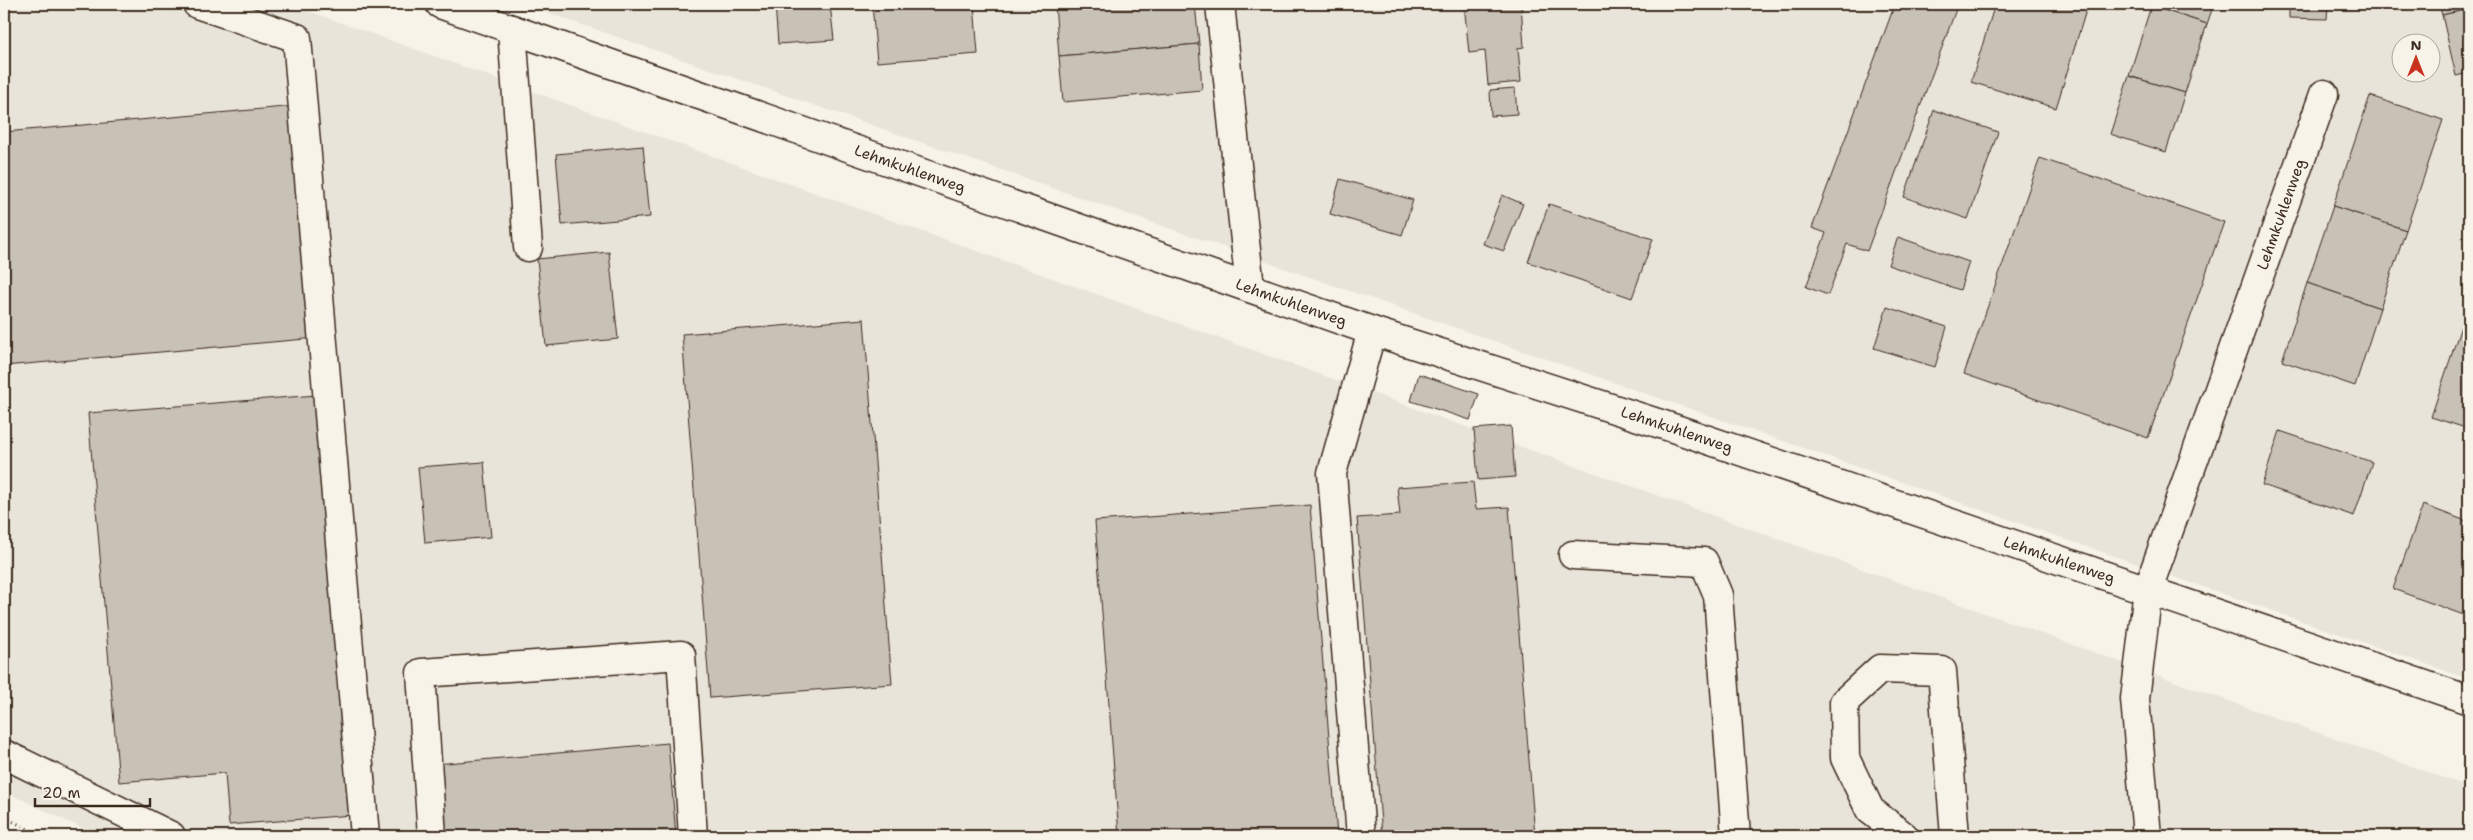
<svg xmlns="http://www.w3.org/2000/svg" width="2473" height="840" font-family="'Shantell Sans',sans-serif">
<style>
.built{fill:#e9e4d9;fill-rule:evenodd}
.building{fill:#c8c1b6;stroke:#3b2a1e}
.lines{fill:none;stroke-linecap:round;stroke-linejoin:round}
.minor-casing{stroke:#3b2a1e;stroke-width:31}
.path{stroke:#3b2a1e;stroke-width:3;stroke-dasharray:1 4;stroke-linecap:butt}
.minor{stroke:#f7f3e8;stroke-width:28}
.labels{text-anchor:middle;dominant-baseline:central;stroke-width:4;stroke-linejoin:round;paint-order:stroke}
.street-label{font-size:15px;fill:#3b2a1e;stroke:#f7f3e8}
</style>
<rect width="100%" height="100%" fill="#f7f3e8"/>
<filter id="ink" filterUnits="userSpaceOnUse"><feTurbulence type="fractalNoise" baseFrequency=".02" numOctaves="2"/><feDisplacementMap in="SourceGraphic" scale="10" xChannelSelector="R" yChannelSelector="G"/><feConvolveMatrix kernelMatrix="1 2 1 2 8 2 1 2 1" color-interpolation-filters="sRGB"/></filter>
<g filter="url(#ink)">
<g class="built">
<path d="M 4,4 L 289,4 L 2469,787 L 2469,836 L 98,836 L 4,791 Z"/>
<path d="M 522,4 L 2469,4 L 2469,679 ZM 2400,42 L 2430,42 L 2430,72 L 2400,72 Z"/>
</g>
<g class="building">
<path d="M 775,4 L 830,4 L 834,40 L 778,44 Z"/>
<path d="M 872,4 L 974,4 L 978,54 L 877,62 Z"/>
<path d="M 1055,4 L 1195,4 L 1199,44 L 1059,56 Z"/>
<path d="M 1464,4 L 1521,4 L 1524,47 L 1518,48 L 1521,82 L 1488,85 L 1485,51 L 1469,53 Z"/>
<path d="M 1895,4 L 1958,4 L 1867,251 L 1847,244 L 1828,295 L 1806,287 L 1826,233 L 1812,228 Z"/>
<path d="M 1995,4 L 2088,4 L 2056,108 L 1971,82 Z"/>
<path d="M 2152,4 L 2214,4 L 2207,24 L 2151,6 Z"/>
<path d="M 2289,4 L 2328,4 L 2327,19 L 2289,18 Z"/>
<path d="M 2439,4 L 2469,4 L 2469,9 L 2442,15 Z"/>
<path d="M 2151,6 L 2207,24 L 2185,93 L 2129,76 Z"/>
<path d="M 2469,9 L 2469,73 L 2456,76 L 2442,15 Z"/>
<path d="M 1199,44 L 1202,90 L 1063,102 L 1059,56 Z"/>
<path d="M 2129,76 L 2185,93 L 2166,152 L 2110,134 Z"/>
<path d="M 1515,88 L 1517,114 L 1491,116 L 1490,90 Z"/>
<path d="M 2370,96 L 2443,120 L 2406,230 L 2333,206 Z"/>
<path d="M 296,106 L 317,338 L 4,366 L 4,132 Z"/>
<path d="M 1934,110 L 1998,132 L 1968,219 L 1904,197 Z"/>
<path d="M 643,146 L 650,217 L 562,225 L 556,154 Z"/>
<path d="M 2040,158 L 2224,222 L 2148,438 L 1964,374 Z"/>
<path d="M 1340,179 L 1413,200 L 1402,235 L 1330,214 Z"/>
<path d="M 1502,195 L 1523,204 L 1504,251 L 1483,244 Z"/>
<path d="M 1549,204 L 1653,239 L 1632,298 L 1528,262 Z"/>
<path d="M 2333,206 L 2406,230 L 2380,308 L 2307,283 Z"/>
<path d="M 1898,237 L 1969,262 L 1960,290 L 1888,265 Z"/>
<path d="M 609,252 L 618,339 L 546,346 L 537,259 Z"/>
<path d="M 2307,283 L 2380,308 L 2355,386 L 2282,361 Z"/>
<path d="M 1887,307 L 1947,327 L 1935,367 L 1874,348 Z"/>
<path d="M 2466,311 L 2469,312 L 2469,429 L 2431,417 Z"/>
<path d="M 864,319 L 892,684 L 710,698 L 682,334 Z"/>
<path d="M 1419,374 L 1479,394 L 1470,420 L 1411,401 Z"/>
<path d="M 317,395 L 352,815 L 229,825 L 225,773 L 119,782 L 88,413 Z"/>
<path d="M 1511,426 L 1515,477 L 1478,480 L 1474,429 Z"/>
<path d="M 2280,431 L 2372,462 L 2354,516 L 2262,485 Z"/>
<path d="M 484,462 L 491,537 L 425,543 L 418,467 Z"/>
<path d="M 1473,482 L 1476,509 L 1509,507 L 1535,836 L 1382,836 L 1357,518 L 1400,515 L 1397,487 Z"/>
<path d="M 1310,505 L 1337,836 L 1119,836 L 1095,521 Z"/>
<path d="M 2423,505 L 2469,522 L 2469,617 L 2393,589 Z"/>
<path d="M 668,743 L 676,836 L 443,836 L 436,764 Z"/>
</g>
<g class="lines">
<g class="minor-casing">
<g id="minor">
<path d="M 197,4 L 297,38 L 365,836"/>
<path id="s1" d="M 440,4 L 1372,331 L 1673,428 L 2469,700"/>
<path d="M 1220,4 L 1250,288"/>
<path d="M 512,29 L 528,247"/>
<path d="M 1573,555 L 1704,562 L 1718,595 L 1736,836"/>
<path d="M 4,754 L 171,836"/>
<path d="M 432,836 L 421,673 L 681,655 L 693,836"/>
<path d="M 1361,836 L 1332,473 L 1372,331"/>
<path d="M 1904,836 L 1870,810 L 1845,758 L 1844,702 L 1880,669 L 1942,671 L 1955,836"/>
<path id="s2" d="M 2147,836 L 2135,699 L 2148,589 L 2324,94"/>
</g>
</g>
<path class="path" d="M 4,817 L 42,836"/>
<use href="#minor" class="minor"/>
</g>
</g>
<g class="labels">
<g class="street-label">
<text stroke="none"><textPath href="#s1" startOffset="498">Lehmkuhlenweg</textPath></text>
<text stroke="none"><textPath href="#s2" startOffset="646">Lehmkuhlenweg</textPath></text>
<text stroke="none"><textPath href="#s1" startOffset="902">Lehmkuhlenweg</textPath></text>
<text stroke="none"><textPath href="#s1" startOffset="1308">Lehmkuhlenweg</textPath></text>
<text stroke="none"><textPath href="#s1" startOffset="1712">Lehmkuhlenweg</textPath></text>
</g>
</g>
<rect width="2473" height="840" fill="none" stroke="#f7f3e8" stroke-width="20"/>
<rect x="10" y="10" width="2453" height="820" fill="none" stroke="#3b2a1e" stroke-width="2" filter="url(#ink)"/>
<g transform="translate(2416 58)"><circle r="24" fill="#f7f3e8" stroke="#aca397"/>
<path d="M0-4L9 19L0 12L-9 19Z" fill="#c8321e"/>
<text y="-8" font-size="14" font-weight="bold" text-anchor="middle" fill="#3b2a1e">N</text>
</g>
<path d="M35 798v8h115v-8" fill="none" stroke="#3b2a1e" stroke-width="2.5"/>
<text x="42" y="798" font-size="15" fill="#3b2a1e" stroke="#f7f3e8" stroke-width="4" paint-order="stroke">20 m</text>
</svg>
